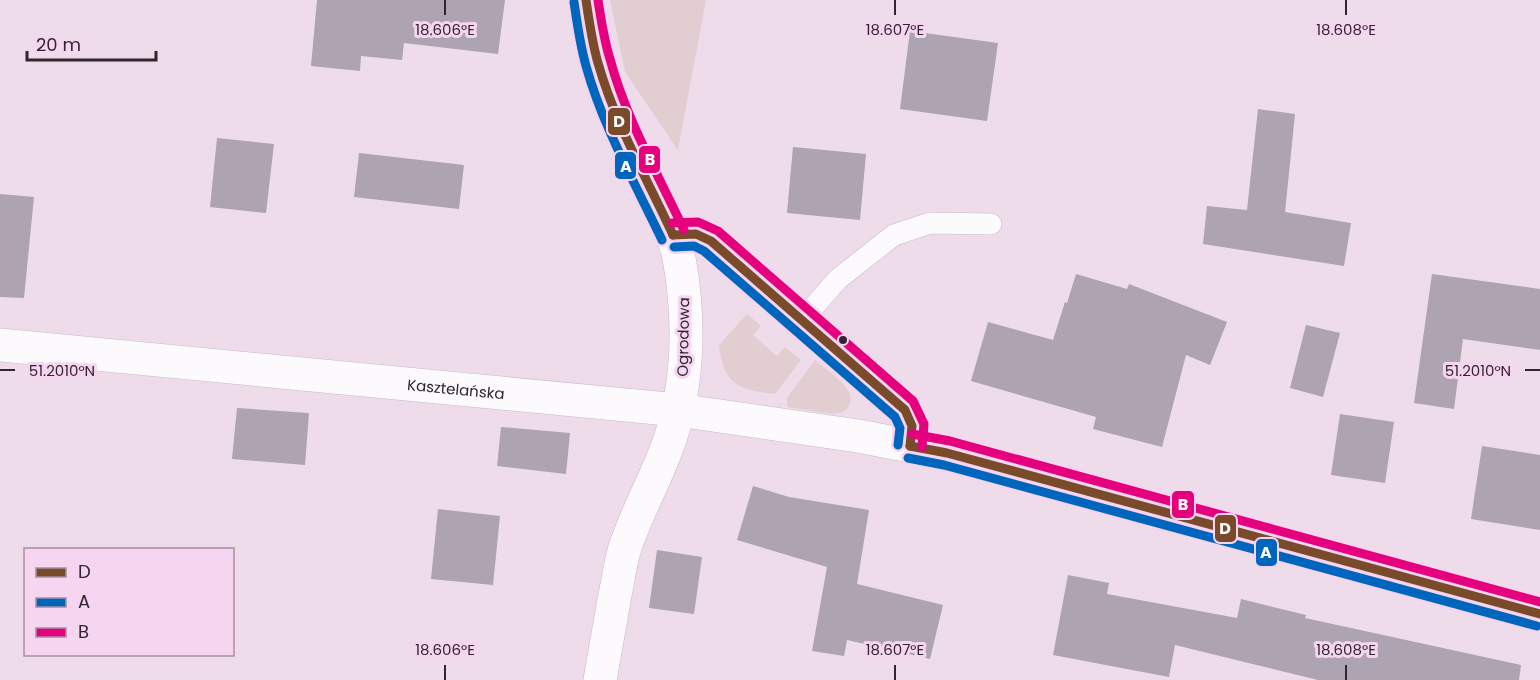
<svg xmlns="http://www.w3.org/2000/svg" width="1540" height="680" font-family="Poppins,sans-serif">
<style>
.green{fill:#e2ced0}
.building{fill:#aea3b1}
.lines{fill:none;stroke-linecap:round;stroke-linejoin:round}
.lane-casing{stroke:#c8bac6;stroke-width:22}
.street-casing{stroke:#c8bac6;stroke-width:34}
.lane{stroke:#fcfafc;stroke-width:21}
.street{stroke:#fcfafc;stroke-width:33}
.bus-1-casing{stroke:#f5d5ef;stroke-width:14}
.bus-2-casing{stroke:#f5d5ef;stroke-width:14}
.bus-3-casing{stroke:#f5d5ef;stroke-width:14}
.bus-1{stroke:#7a4b2a;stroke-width:9}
.bus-2{stroke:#0065bd;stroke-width:9}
.bus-3{stroke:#e5007d;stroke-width:9}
.ticks{fill:none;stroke:#31252f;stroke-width:2}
.bus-dot{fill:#31252f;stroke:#f5d5ef;stroke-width:2}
.labels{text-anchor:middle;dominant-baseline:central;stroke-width:6;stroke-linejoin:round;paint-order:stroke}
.street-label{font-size:15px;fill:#31252f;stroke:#f5d5ef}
.ticks-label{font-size:15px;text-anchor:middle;fill:#31252f;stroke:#f5d5ef;stroke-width:6;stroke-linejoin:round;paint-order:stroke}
.line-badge{stroke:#f5d5ef;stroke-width:2}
.badge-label{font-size:16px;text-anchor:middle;font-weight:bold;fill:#fff}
</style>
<rect width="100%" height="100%" fill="#eedceb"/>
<g class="green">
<path d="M 610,0 L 706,0 L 678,150 L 625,72 Z"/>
<path d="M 747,314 L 761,326 L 753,335 L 777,356 L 785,347 L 801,360 L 775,394 C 739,390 723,385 719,345 Z"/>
<path d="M 815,360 C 826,369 859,390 849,406 C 846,413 839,413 833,414 L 787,407 L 787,398 Z"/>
</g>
<g class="building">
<path d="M 317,0 L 505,0 L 498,54 L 404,43 L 402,60 L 361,56 L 360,71 L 311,66 Z"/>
<path d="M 910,31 L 998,43 L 987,121 L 900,109 Z"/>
<path d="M 1258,109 L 1295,114 L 1285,212 L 1351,223 L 1344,266 L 1203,244 L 1207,206 L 1247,210 Z"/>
<path d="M 217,138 L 274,144 L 266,213 L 210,207 Z"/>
<path d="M 793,147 L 866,154 L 860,220 L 787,213 Z"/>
<path d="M 359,153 L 464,165 L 459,209 L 354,197 Z"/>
<path d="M 0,194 L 34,197 L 24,298 L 0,297 Z"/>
<path d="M 1076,274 L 1127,289 L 1129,284 L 1227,322 L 1210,365 L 1186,355 L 1162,447 L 1093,429 L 1096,417 L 971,381 L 988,322 L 1053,340 L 1065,302 L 1067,303 Z"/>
<path d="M 1432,274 L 1540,289 L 1540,350 L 1463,339 L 1454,409 L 1414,403 Z"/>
<path d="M 1306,325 L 1340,333 L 1323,397 L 1290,388 Z"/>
<path d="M 237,408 L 309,413 L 305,465 L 232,459 Z"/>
<path d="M 1340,414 L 1394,422 L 1385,483 L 1331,475 Z"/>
<path d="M 501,427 L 570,433 L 566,474 L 497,466 Z"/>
<path d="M 1482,446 L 1540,455 L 1540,530 L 1471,519 Z"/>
<path d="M 753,486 L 789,497 L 869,510 L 857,584 L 943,605 L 930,659 L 847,640 L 844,656 L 812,651 L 827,567 L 737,540 Z"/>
<path d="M 438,509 L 500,516 L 493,585 L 431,579 Z"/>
<path d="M 657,550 L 702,557 L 694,614 L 649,608 Z"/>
<path d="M 1068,575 L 1109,583 L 1107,594 L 1237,618 L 1241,599 L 1306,615 L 1305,618 L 1521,665 L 1519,680 L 1318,680 L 1175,645 L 1169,677 L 1053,655 Z"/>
</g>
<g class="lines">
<g class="lane-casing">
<path id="lane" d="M 802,320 L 838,279 L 894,235 L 930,223 L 991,224"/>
</g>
<g class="street-casing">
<g id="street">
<path d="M 586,0 C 591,60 614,114 640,167 C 654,196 672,226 679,258 C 690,317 689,385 669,442 C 656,479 636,513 624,551 C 620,565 618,581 615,595 C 610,624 605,652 600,680"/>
<path d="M 673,235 L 696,234 L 711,241 L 905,410 L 912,426 L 910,446"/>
<path id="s1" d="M 0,345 L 678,410 L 858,436 L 947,453 L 1540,614"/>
</g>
</g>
<use href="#lane" class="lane"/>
<use href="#street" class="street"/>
<g class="bus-1-casing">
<g id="bus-1">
<path d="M 586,0 C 589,21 592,42 598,63 C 615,123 647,179 673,235"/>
<path d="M 673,235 L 696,234 L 711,241 L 905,410 L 912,426 L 910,446"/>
<path d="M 910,446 L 947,453 L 1540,614"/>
</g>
</g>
<g class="bus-2-casing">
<g id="bus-2">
<path d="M 574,2 C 577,23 580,45 586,66 C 603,127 635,183 662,240"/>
<path d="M 674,247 L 694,246 L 704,251 L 895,417 L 900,428 L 898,445"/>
<path d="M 908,458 L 944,465 L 1537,626"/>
</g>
</g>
<g class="bus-3-casing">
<g id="bus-3">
<path d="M 598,0 C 601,20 604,40 610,59 C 626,119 658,174 684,230"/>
<path d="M 672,223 L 698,222 L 718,231 L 913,401 L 924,424 L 922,447"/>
<path d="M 912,434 L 950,441 L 1540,602"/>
</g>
</g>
<use href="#bus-1" class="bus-1"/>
<use href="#bus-2" class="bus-2"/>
<use href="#bus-3" class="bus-3"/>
</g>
<path class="ticks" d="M 445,0 L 445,15M 895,0 L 895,15M 1346,0 L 1346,15M 0,370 L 15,370M 1525,370 L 1540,370M 445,665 L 445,680M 895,665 L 895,680M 1346,665 L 1346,680"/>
<circle class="bus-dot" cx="843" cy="340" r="5"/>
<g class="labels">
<g class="street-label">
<text transform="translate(683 337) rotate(-89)">Ogrodowa</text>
<text stroke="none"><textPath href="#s1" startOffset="458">Kasztelańska</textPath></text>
</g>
</g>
<g class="ticks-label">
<text x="445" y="35">18.606°E</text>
<text x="895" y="35">18.607°E</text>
<text x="1346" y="35">18.608°E</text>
<text x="62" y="376">51.2010°N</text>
<text x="1478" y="376">51.2010°N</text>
<text x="445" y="655">18.606°E</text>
<text x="895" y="655">18.607°E</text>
<text x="1346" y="655">18.608°E</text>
</g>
<g class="line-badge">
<rect x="607" y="107" width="24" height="29" rx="6" fill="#7a4b2a"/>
<rect x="638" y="145" width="23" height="29" rx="6" fill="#e5007d"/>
<rect x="614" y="151" width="23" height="29" rx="6" fill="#0065bd"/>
<rect x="1171" y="490" width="24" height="29" rx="6" fill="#e5007d"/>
<rect x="1214" y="514" width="23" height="29" rx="6" fill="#7a4b2a"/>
<rect x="1255" y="538" width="23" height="29" rx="6" fill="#0065bd"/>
</g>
<g class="badge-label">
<text x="619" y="127">D</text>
<text x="650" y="165">B</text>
<text x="626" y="172">A</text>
<text x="1183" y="510">B</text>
<text x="1225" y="534">D</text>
<text x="1266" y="558">A</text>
</g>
<rect x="24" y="548" width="210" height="108" fill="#f5d5ef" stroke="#a78fa2" stroke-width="1.5"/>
<rect x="36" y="568" width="30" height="9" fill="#7a4b2a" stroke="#a78fa2" stroke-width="1.5"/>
<text x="78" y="578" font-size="18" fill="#31252f">D</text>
<rect x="36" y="598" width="30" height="9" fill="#0065bd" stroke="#a78fa2" stroke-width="1.5"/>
<text x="78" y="608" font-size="18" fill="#31252f">A</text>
<rect x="36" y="628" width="30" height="9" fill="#e5007d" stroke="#a78fa2" stroke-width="1.5"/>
<text x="78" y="638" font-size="18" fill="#31252f">B</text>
<path d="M27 51v9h129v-9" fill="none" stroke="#31252f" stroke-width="3"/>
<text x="36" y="51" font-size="18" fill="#31252f" stroke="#f5d5ef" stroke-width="4.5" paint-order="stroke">20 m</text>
</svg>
